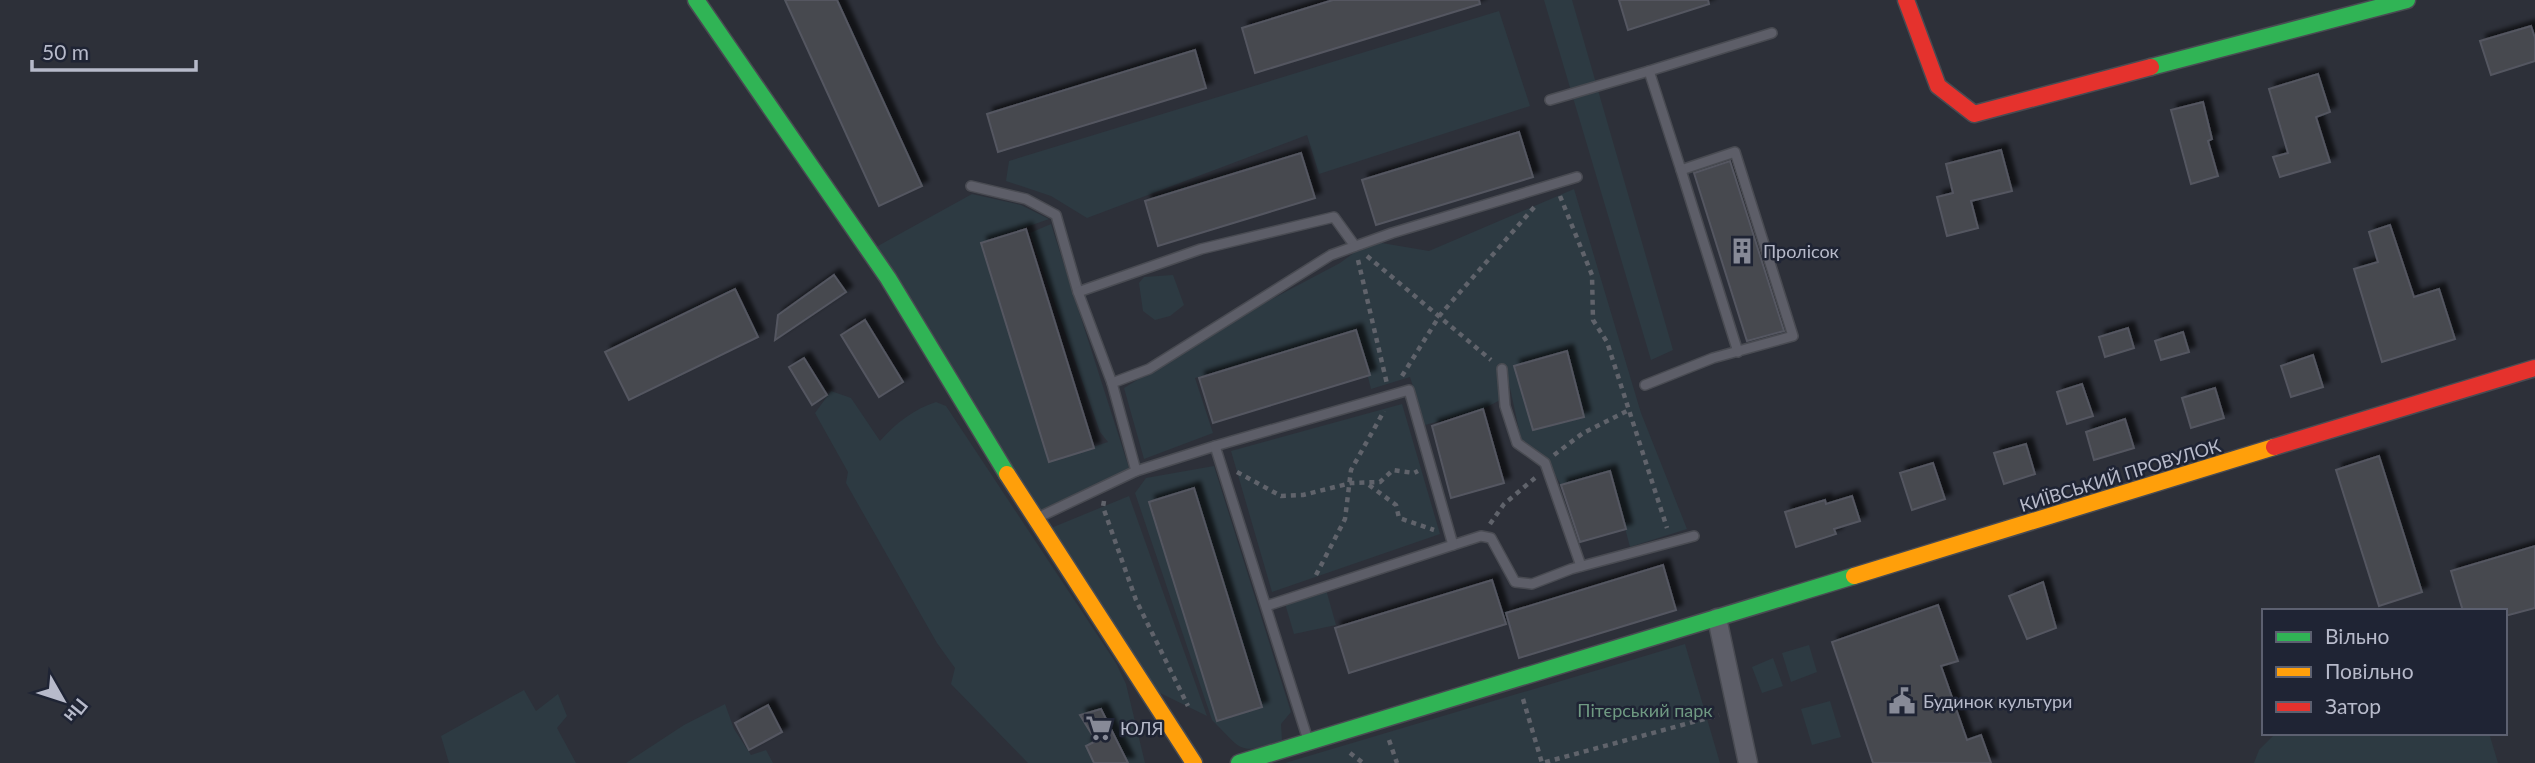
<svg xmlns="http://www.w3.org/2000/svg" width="2535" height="763" font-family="Lato,sans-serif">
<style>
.green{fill:#2d3a42}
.building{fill:#464850;stroke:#545761;stroke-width:2;filter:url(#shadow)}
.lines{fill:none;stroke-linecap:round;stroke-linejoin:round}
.lane-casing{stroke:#494b52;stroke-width:12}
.street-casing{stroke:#494b52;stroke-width:21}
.fast-casing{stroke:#494b52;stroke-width:19}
.slow-casing{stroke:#494b52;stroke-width:19}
.jam-casing{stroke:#494b52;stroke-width:19}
.path{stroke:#60636b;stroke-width:4.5;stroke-dasharray:5 5;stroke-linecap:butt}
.lane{stroke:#5d5e68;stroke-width:9}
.street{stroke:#5d5e68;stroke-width:18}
.fast{stroke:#30b455;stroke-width:16}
.slow{stroke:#ff9f0a;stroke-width:16}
.jam{stroke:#e5322d;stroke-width:16}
.labels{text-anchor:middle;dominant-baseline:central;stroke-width:5;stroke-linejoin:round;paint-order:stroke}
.poi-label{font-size:18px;fill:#b7baca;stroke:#1f2434;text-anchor:start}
.street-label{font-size:18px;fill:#b7baca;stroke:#1f2434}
.park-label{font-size:18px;fill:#6f9982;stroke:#1f2434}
</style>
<defs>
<filter id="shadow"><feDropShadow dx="6" dy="-6" stdDeviation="2" flood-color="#0009"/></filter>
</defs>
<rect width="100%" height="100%" fill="#2d3039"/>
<g class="green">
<path d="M 1544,0 L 1572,0 L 1673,350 L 1651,360 Z"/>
<path d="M 1499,11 L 1530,106 L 1319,174 L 1307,135 L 1087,218 L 1051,196 L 1006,181 L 1009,161 Z"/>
<path d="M 1574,189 L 1641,413 L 1687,529 L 1630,547 L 1610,471 L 1561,485 L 1545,458 L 1521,439 L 1507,374 L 1503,370 L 1504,398 L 1483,409 L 1425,425 L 1410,377 L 1371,389 L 1356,330 L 1195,378 L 1213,433 L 1144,459 L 1124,388 L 1253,309 L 1340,263 L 1370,241 L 1429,251 Z"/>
<path d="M 972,194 L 1021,205 L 1049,219 L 981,243 L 1049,461 L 1108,442 L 1100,432 L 1030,233 L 1051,224 L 1129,468 L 1039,511 L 876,247 Z"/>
<path d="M 1173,275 L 1184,305 L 1170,316 L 1155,320 L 1143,311 L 1139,283 L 1144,277 Z"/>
<path d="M 831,391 L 851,398 L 880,441 C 896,423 914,409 936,402 L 946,406 L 1116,663 L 1126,684 L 1145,763 L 1028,763 L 951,684 L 955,668 L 937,643 L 846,483 L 848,472 L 815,413 Z"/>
<path d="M 1402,404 L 1440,534 L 1272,592 L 1231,451 Z"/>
<path d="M 1214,466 L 1291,712 L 1281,724 L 1282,740 C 1238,757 1242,749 1212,720 L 1135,493 L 1146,478 Z"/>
<path d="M 1129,496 L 1207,716 L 1158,692 L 1051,528 Z"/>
<path d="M 1325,586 L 1336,625 L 1294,634 L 1284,600 Z"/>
<path d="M 1685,644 L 1720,763 L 1285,763 Z"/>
<path d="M 1809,645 L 1817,672 L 1791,682 L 1782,653 Z"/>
<path d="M 1773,658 L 1783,686 L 1762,693 L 1752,667 Z"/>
<path d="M 524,690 L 536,711 L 558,694 L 567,716 L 557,728 L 576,763 L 449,763 L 441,736 Z"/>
<path d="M 1830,701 L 1841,737 L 1812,745 L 1801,709 Z"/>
<path d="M 725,704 L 734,729 L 751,755 L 766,750 L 773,763 L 626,763 L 684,725 Z"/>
<path d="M 2276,733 L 2489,733 L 2498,763 L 2254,763 L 2259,750 Z"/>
</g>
<g class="building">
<path d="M 785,0 L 837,0 L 922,186 L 879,206 Z"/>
<path d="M 1333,0 L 1479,0 L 1480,4 L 1255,73 L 1242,28 Z"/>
<path d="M 1619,0 L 1708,0 L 1709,4 L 1628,30 Z"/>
<path d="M 2531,26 L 2535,38 L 2535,61 L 2491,75 L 2480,41 Z"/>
<path d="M 1195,50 L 1206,88 L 998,152 L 987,114 Z"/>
<path d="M 2318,74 L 2330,112 L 2316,117 L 2330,162 L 2280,177 L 2273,157 L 2288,153 L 2269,89 Z"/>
<path d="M 2203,102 L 2212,139 L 2208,141 L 2218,176 L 2191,184 L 2171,110 Z"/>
<path d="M 1519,132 L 1533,177 L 1376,225 L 1362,180 Z"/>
<path d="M 2001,150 L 2012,191 L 1971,201 L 1978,228 L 1947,236 L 1937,197 L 1953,193 L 1946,164 Z"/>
<path d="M 1301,153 L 1315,198 L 1158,246 L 1145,201 Z"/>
<path d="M 1730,161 L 1784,331 L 1747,341 L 1694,173 Z"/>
<path d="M 2390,225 L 2414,297 L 2439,289 L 2455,339 L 2382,362 L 2354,269 L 2378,262 L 2369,232 Z"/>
<path d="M 1026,229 L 1094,448 L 1049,462 L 981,243 Z"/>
<path d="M 834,275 L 846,292 L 775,340 L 778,315 Z"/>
<path d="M 735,289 L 758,337 L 629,400 L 605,352 Z"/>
<path d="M 865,320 L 903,382 L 879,397 L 841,335 Z"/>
<path d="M 2128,328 L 2134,348 L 2105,357 L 2099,337 Z"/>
<path d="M 1356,330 L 1370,375 L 1213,423 L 1199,378 Z"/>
<path d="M 2183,332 L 2189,352 L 2161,360 L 2155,341 Z"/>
<path d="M 1567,351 L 1584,417 L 1533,430 L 1514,366 Z"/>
<path d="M 2313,355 L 2323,387 L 2291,397 L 2281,366 Z"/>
<path d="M 804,358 L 827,395 L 812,405 L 789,367 Z"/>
<path d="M 2082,384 L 2093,416 L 2067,424 L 2057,392 Z"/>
<path d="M 2215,388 L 2224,418 L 2191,428 L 2182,398 Z"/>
<path d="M 1483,409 L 1504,483 L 1451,498 L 1432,426 Z"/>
<path d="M 2125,419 L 2134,448 L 2094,460 L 2086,432 Z"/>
<path d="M 2026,444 L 2035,474 L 2004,484 L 1994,453 Z"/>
<path d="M 2379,456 L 2422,592 L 2379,606 L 2336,470 Z"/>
<path d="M 1933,463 L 1945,499 L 1912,510 L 1900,473 Z"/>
<path d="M 1610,471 L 1626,529 L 1580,542 L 1561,485 Z"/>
<path d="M 1194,488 L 1262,707 L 1217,721 L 1149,502 Z"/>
<path d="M 1852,496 L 1860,521 L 1834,529 L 1836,534 L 1796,547 L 1785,512 L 1825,500 L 1826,504 Z"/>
<path d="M 2535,546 L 2535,608 L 2505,616 L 2505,611 L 2463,611 L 2451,571 Z"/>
<path d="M 1663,565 L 1676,610 L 1519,658 L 1506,613 Z"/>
<path d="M 1492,580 L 1506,624 L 1349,673 L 1335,628 Z"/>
<path d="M 2043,582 L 2056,628 L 2027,639 L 2009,596 Z"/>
<path d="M 1938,605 L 1958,661 L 1941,666 L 1967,740 L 1981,735 L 1991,763 L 1873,763 L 1832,642 Z"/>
<path d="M 768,705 L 782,732 L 749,750 L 735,723 Z"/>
<path d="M 1101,709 L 1128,763 L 1094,763 L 1086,746 L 1096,741 L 1080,715 Z"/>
</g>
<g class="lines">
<g class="lane-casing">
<g id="lane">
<path d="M 1649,71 L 1772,33"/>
<path d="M 1550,100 L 1649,71 L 1681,170 L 1735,152 L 1793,336 L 1713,358 L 1645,385"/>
<path d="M 1681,170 L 1738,352"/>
<path d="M 971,186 L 1026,199 L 1056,215 L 1078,292"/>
<path d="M 1502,369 L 1505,406 L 1517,443 L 1545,463 L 1581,566"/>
<path d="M 1112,383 L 1078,292 L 1201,249 L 1334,217 L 1355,246"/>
<path d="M 1136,471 L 1215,446"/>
<path d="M 1035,519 L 1136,471 L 1112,383 L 1149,369 L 1331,255 L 1392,233 L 1577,177"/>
<path d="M 1453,545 L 1481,536 L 1491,538 L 1515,582 L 1532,584 L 1571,569 L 1694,536"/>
<path d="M 1266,606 L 1453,545 L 1409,390 L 1215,446 L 1308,740"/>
</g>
</g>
<g class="street-casing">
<path id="street" d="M 1717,618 L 1748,763"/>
</g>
<g class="fast-casing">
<g id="fast">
<path d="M 696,0 L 888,278 L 1007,474"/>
<path d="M 2151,67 L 2407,0"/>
<path d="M 1239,763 L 1854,576"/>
</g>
</g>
<g class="slow-casing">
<g id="slow">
<path d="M 1007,474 L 1194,763"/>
<path d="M 1854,576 L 2274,447"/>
</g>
</g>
<g class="jam-casing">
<g id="jam">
<path d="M 1906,0 L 1938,86 L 1974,114 L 2151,67"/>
<path d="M 2274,447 L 2535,368"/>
</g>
</g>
<g class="path">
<path d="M 1560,196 L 1592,275 L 1593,320 L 1607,342 L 1667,528"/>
<path d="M 1367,256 L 1491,360"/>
<path d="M 1358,260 L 1387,384"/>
<path d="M 1402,376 L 1440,315 L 1537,204"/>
<path d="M 1554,455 L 1583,433 L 1627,411"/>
<path d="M 1237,472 L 1281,496 L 1303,495 L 1351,483 L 1380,482 L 1393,470 L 1414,473 L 1418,471"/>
<path d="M 1369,485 L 1396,505 L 1399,518 L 1434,530"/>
<path d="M 1104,501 L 1103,507 L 1136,600 L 1188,706"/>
<path d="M 1490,524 L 1504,504 L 1535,478"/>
<path d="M 1316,575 L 1345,519 L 1351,470 L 1384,411"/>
<path d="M 1523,699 L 1542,763 L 1719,715"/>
<path d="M 1389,740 L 1397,763"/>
<path d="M 1350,753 L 1363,763"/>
</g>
<use href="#lane" class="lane"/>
<use href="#street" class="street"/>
<use href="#fast" class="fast"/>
<use href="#slow" class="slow"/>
<use href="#jam" class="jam"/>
</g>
<defs>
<g id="building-bare" transform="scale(2.1)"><path d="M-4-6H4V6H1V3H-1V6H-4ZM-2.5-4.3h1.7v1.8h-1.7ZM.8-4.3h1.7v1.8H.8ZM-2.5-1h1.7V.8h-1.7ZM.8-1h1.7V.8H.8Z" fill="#878a97" stroke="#1f2434" stroke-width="2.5" paint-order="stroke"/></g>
<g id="civic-bare" transform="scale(2.1)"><path d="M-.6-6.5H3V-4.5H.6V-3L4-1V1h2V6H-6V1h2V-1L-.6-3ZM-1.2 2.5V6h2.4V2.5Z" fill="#878a97" stroke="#1f2434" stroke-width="2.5" paint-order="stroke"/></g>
<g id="supermarket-bare" transform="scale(2.1)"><path d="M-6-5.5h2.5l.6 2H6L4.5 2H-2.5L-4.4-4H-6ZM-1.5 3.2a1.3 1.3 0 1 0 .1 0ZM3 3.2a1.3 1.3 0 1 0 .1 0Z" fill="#878a97" stroke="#1f2434" stroke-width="2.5" paint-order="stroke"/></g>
</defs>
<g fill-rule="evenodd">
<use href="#building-bare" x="1742" y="251"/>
<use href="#civic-bare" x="1902" y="701"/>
<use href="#supermarket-bare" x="1099" y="728"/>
</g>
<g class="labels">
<g class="poi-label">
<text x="1763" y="251">Пролісок</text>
<text x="1923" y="701">Будинок культури</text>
<text x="1120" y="728">ЮЛЯ</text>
</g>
<g class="street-label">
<text transform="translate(2120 475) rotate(-17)">КИЇВСЬКИЙ ПРОВУЛОК</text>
</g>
<g class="park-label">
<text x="1645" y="710">Пітєрський парк</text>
</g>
</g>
<rect x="2262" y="609" width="245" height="126" fill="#1f2434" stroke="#5c6070" stroke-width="2"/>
<rect x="2276" y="632" width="35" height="10" fill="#30b455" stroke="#5c6070" stroke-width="2"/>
<text x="2325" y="644" font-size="21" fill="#b7baca">Вільно</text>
<rect x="2276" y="667" width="35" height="10" fill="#ff9f0a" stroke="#5c6070" stroke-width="2"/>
<text x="2325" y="679" font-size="21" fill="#b7baca">Повільно</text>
<rect x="2276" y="702" width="35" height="10" fill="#e5322d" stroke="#5c6070" stroke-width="2"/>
<text x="2325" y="714" font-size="21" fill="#b7baca">Затор</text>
<g transform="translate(63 700) rotate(129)" stroke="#1f2434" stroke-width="5" paint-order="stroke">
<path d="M0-5L12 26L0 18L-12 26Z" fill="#b7baca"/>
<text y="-10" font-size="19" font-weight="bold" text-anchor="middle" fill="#b7baca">Пн</text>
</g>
<path d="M32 60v10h164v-10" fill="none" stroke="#b7baca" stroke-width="3.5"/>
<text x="42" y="60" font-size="21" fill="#b7baca" stroke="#1f2434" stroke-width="5" paint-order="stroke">50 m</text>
</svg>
